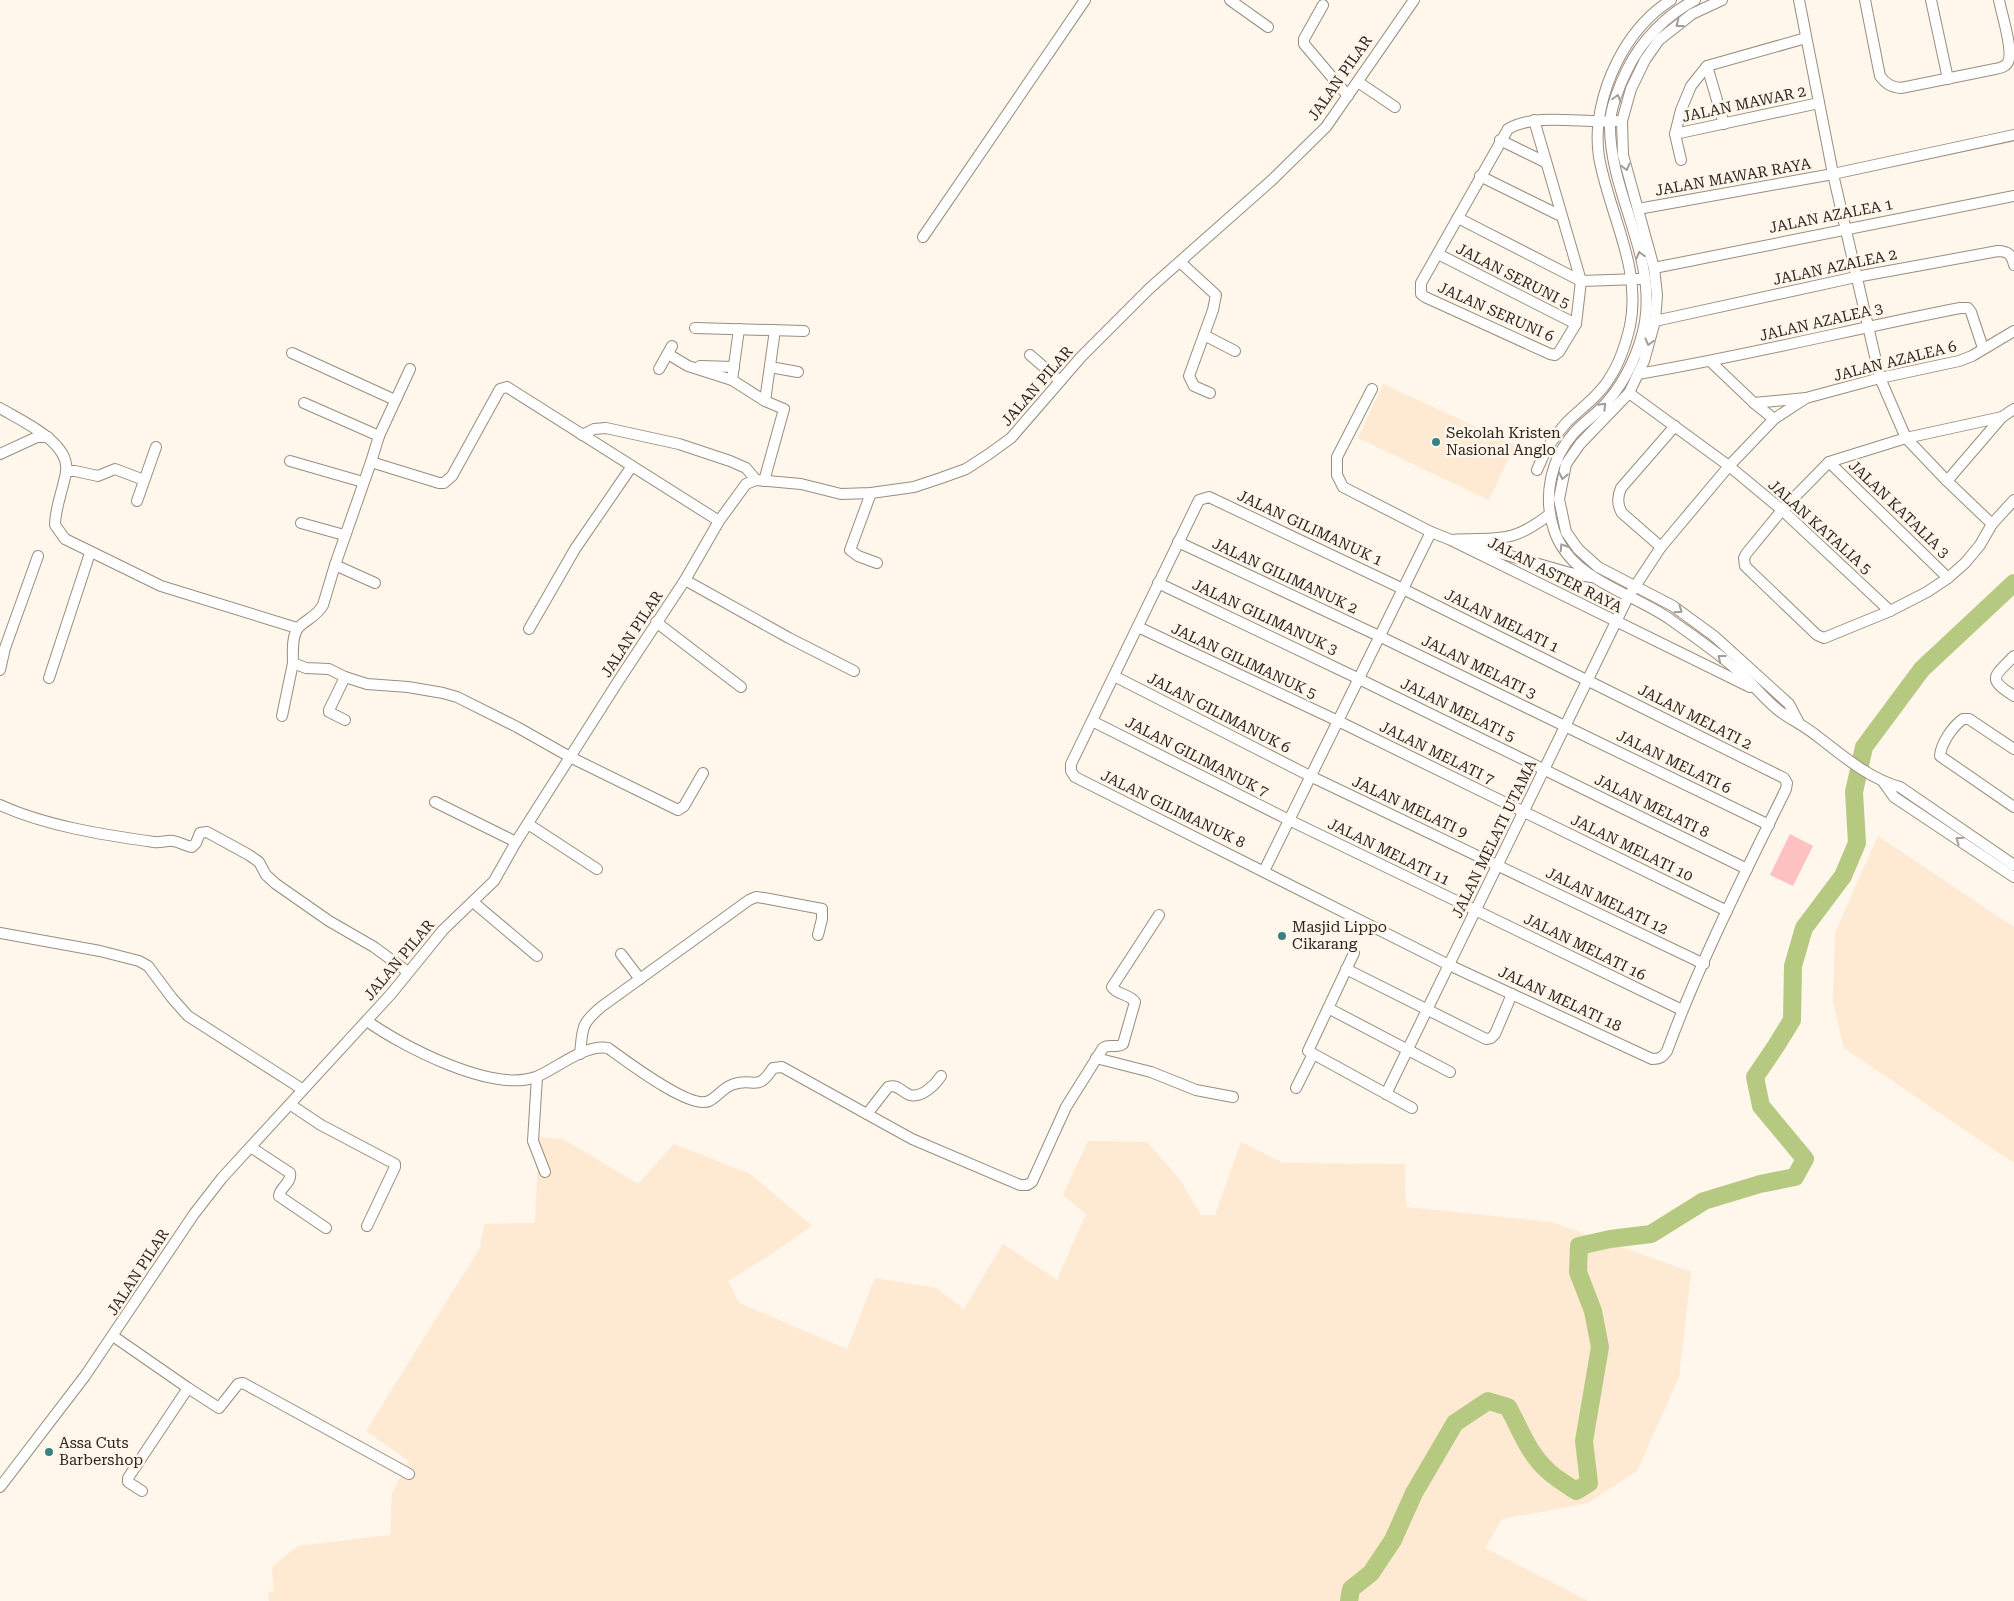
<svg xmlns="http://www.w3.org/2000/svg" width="2014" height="1601" font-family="'Roboto Serif',serif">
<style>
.built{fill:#fee9d3}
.green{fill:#fdc1c2}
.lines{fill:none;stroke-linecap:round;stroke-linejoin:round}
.river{stroke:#b6c981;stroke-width:18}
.street-casing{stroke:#9a8d7e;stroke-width:12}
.street{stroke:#fff;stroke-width:10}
.oneway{stroke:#a09d9b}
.poi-dot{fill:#388183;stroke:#fff6ec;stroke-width:2}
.labels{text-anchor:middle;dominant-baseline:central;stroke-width:5;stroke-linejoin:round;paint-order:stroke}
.street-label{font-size:15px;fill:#2c2620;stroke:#fff6ec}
.poi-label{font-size:15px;fill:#2c2620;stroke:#fff6ec;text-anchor:start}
</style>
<rect width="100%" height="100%" fill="#fff6ec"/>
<g class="built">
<path d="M 1383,384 L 1515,445 L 1489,500 L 1358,438 Z"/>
<path d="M 1878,836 L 2014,927 L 2014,1163 L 1844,1048 L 1833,1001 L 1835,933 Z"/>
<path d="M 539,1137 L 563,1139 L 638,1184 L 674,1144 L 750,1174 L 812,1226 L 767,1257 L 728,1281 L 739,1303 L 847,1349 L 875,1278 L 936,1288 L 964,1309 L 1003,1244 L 1057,1280 L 1086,1214 L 1063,1195 L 1088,1141 L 1147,1142 L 1180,1180 L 1201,1215 L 1215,1215 L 1241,1142 L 1283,1163 L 1405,1164 L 1406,1207 L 1551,1222 L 1691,1272 L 1679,1377 L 1637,1471 L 1588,1503 L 1502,1519 L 1485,1548 L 1588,1601 L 269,1601 L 268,1593 L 274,1591 L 272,1567 L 298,1546 L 390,1535 L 392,1493 L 409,1461 L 366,1431 L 480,1248 L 484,1224 L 535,1223 Z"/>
</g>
<path class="green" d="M 1790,834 L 1813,846 L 1793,886 L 1770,875 Z"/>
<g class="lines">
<path class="river" d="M 1349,1601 L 1351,1589 L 1371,1573 L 1393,1540 L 1414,1493 L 1455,1423 L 1488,1401 L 1508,1407 C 1520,1428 1528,1453 1547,1470 C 1555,1478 1566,1484 1576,1491 L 1589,1483 L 1584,1441 L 1600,1347 L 1593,1311 L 1578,1272 L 1579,1246 L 1610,1239 L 1651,1234 L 1704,1201 L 1760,1184 L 1795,1177 L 1805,1159 L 1761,1106 L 1755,1077 L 1776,1046 L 1792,1020 L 1793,966 L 1804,928 L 1843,876 L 1857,843 L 1854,792 L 1864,747 L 1922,669 L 2014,583"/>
<g class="street-casing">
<g id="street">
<path d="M 1230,0 L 1268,27"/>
<path d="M 1695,0 C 1666,15 1641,41 1627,70 C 1620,84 1610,109 1610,124 C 1609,192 1656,254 1645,322 C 1640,350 1626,380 1608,401 C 1598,413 1584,422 1574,433 C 1550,460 1543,497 1554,530 C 1571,581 1632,592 1671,620 C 1693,636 1717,652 1737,670 C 1753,683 1765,701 1782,713 C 1794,721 1806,727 1817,736 C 1842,755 1869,779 1900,787 L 2014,865"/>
<path d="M 1722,0 L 1692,14 L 1659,40 L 1645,60 L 1631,89 L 1622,121 L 1623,155 L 1654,268 L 1657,295 L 1655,321 L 1644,361 L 1629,393 L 1580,444 L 1566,464 L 1559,499 L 1566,532 L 1578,549 L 1598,567 L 1673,606 L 1714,636 L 1789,704 L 1798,721"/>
<path d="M 1799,0 L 1833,174 L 1880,378 L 1906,438 L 1947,481 L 1992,524"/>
<path d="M 1865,0 L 1880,76 C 1886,84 1891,87 1901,88 L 1995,69 C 2000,68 2006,67 2008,62 C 2014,51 2001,12 1999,0"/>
<path d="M 1931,0 L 1948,79"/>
<path d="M 1323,5 L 1304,39 L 1304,44 L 1348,96"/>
<path d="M 1707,66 L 1724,124"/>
<path d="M 1358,82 L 1395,107"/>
<path d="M 1534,120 L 1581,281 L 1576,324 L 1559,352 L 1555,355 L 1550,354 L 1425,297 L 1421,294 L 1421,283 L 1508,129 C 1537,112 1583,124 1616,121"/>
<path d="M 1675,134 L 1819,103"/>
<path d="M 1500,140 L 1545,162"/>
<path d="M 1681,160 L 1675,134 L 1681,110 L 1691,86 L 1707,66 L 1806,38"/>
<path d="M 1480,176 L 1561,216"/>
<path d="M 1638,209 L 1833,174 L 2014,135"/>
<path d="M 1458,218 L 1581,281 L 1639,279"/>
<path d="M 923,237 L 1085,0"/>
<path d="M 1438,254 L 1576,324"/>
<path d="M 1180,262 L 1216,295 L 1213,310 L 1189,376 L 1194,386 L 1210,393"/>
<path d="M 1654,268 L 2014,196"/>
<path d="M 1655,321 L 1856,277 L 1998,251 C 2008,251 2012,255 2014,265"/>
<path d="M 695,328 L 804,331"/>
<path d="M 1204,335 L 1235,351"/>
<path d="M 292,353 L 395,400"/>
<path d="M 668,354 L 688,366 L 732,380 L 765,401 L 784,409 L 764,481"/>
<path d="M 1030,355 L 1060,381"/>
<path d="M 1711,362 L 1754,403 L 1774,419"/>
<path d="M 700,366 L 734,367"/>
<path d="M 770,367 L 798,372"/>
<path d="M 410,369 L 379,436 L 371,462 L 335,565 L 323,605 C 317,616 307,619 299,627 C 291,635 293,654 293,663 L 306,668 L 329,669 L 345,677 L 367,684 L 408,687 L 443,693 L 457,697 L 517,727 L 570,757 L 678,810 L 684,806 L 703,773"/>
<path d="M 659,369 L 672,346"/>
<path d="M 1638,374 C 1746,356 1852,329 1960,308 L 1968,308 L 1971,312 L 1983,348"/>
<path d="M 732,380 L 739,329"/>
<path d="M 1372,389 L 1337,457 L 1337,475 L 1343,487 L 1431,532 L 1451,540 L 1750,687"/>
<path d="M 1629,393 L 1729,466 L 1782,510 L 1890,611"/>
<path d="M 765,401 L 775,330"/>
<path d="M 304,403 L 379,436"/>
<path d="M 1754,403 L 1806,398 L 1880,378 L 1959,361 L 1972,356 L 2014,331"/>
<path d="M 0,408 C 21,421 71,442 66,472 C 63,490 55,508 55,525 L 65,539 L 161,586 L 297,628"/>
<path d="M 2014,409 L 2002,417 L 1906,438 L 1829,462 L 1782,510 L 1746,554 L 1744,558 L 1745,566 L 1817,635 L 1824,638 L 1890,611 L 1927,592 L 1948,578 L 1965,563 L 1980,545 L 1992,524 L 2014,500"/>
<path d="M 582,435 L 594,429 L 606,428 L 679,444 L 730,461 L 746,468 L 756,480"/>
<path d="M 0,454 L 37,437 L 48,437"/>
<path d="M 290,461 L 363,482"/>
<path d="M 371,462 L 439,483 L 444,483 L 452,476 L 500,389 L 507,387 L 719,521"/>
<path d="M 1829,462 L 1948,578"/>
<path d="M 1537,470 C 1544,452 1554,436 1567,422 C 1581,408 1599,396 1609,379 C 1619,364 1626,343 1630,326 C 1642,267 1609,214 1599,157 C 1594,125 1603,90 1617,62 C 1630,36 1646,16 1671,0"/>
<path d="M 66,471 L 75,471 L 98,476 L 115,469 L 144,480"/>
<path d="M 1947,481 L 2002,417"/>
<path d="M 871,493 L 850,550 L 858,556 L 877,563"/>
<path d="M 1209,497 L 1403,589 L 1784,778 L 1787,783 L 1786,789 C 1744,875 1700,961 1667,1051 C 1663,1057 1660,1059 1652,1059 L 1449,965 L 1075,777 L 1071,771 L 1071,764 L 1199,500 Z"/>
<path d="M 137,501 L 156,447"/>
<path d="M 301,523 L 344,535"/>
<path d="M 1452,540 C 1499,537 1510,545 1550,514"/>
<path d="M 1178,542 L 1379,636 L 1769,825"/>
<path d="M 1472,545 L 1570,573 L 1591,577"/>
<path d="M 1661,547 L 1622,513 C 1617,505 1617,497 1621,488 L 1675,426"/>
<path d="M 335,565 L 375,583"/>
<path d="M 685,580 L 789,638 L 854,671"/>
<path d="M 1158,583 L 1351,675 L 1747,869"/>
<path d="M 656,622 L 741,687"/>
<path d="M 1138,627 L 1338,721 L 1727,911"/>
<path d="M 529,629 L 575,549 L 632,466"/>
<path d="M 2014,656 C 1994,677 1986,678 2014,696"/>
<path d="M 0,670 L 5,648 L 38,556"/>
<path d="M 1114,676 L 1310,776 L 1704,964"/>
<path d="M 49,678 L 90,553"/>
<path d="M 282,716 L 293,663"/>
<path d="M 345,720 L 329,712 L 329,710 L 345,677"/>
<path d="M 1092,721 L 1289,820 L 1682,1010"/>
<path d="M 2014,749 L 1969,719 L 1963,719 C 1953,726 1941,743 1940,756 L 2014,807"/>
<path d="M 1884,783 L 1894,797 L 2014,877"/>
<path d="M 435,802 L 516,842"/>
<path d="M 0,805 C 46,826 104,835 154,842 C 161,843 167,840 173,841 C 180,842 185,846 192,847 L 196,843 L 200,833 L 207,832 L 249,855 L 259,862 L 266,875 L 276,884 L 329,921 L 374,947 L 408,972"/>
<path d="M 528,824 L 597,869"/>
<path d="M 1264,871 L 1431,532"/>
<path d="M 473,902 L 537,956"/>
<path d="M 0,933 L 100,951 L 139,961 L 148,966 L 172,998 L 188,1016 L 302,1089"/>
<path d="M 1354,953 L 1308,1051 L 1412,1108"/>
<path d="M 621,954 L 640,979"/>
<path d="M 1346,969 L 1486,1039 L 1491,1038 L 1495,1034 L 1512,994"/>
<path d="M 1328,1008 L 1450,1072"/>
<path d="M 367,1021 C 402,1046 492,1093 536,1077 C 556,1069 586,1043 608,1048 C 625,1060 690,1110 709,1101 C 718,1097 723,1087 734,1084 C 754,1077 757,1093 773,1068 L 782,1067 L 912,1139 L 1020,1185 L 1027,1185 L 1032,1182 L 1066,1107 L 1103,1048 C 1109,1043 1117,1049 1123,1044 L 1135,1002 C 1130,994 1117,995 1112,987 L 1159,915"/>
<path d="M 580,1054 C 583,1028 580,1025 601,1007 L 749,900 L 756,897 L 764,898 L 822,909 L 822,919 L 818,935"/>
<path d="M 1096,1058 L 1151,1072 L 1196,1090 L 1233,1097"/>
<path d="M 537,1077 L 533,1141 L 545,1172"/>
<path d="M 1296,1088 L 1313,1054"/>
<path d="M 1386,1094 L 1628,597 L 1661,547 L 1729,466 L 1774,419 L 1806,398"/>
<path d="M 291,1105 L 321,1125 L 395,1164 L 395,1167 L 367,1226"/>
<path d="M 867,1114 L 888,1087 C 899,1084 901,1092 910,1095 C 922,1098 935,1085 941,1076"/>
<path d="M 252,1148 L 290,1173 C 292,1183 280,1187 279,1196 L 326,1228"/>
<path d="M 113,1336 L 188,1388 L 128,1478 L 128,1482 L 142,1491"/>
<path d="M 188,1388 L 219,1408 L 238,1384 L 243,1383 L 409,1474"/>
<path d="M 0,1487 L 85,1376 L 194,1214 L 222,1178 L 391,994 L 443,930 L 494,881 L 516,842 L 619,680 L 685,580 L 719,521 L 746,484 L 756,480 L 801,484 L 841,494 L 871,493 L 914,487 L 941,478 L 966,469 L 989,454 L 1011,438 L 1081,357 L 1150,288 L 1272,180 L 1326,127 L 1414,0"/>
</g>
</g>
<use href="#street" class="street"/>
</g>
<defs><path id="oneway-chevron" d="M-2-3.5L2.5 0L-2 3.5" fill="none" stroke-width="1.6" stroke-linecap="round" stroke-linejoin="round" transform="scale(1.25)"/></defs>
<g class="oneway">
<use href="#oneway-chevron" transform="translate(1679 24) rotate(143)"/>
<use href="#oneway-chevron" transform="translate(1617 98) rotate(-74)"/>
<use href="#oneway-chevron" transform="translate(1626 167) rotate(75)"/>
<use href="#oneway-chevron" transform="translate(1640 255) rotate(-106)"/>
<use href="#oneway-chevron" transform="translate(1649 342) rotate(105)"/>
<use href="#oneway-chevron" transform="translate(1603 406) rotate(-45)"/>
<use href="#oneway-chevron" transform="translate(1563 476) rotate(102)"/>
<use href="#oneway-chevron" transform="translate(1563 547) rotate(-122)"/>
<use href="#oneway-chevron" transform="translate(1679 610) rotate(35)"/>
<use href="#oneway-chevron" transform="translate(1721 658) rotate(-142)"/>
<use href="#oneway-chevron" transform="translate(1959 840) rotate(-146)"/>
</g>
<g class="poi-dot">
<circle cx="1436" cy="442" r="5"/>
<circle cx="1282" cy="936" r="5"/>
<circle cx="49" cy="1452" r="5"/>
</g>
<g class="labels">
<g class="street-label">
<text transform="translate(1340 78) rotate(-55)">JALAN PILAR</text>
<text transform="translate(1744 104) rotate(-12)">JALAN MAWAR 2</text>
<text transform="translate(1733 177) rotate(-10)">JALAN MAWAR RAYA</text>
<text transform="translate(1831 216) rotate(-11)">JALAN AZALEA 1</text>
<text transform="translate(1835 267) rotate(-12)">JALAN AZALEA 2</text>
<text transform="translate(1513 276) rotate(27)">JALAN SERUNI 5</text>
<text transform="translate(1496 312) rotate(24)">JALAN SERUNI 6</text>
<text transform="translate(1821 322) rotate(-13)">JALAN AZALEA 3</text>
<text transform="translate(1895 361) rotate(-14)">JALAN AZALEA 6</text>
<text transform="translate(1037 386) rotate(-49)">JALAN PILAR</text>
<text transform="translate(1899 509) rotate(44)">JALAN KATALIA 3</text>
<text transform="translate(1820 527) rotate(42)">JALAN KATALIA 5</text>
<text transform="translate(1310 528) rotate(25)">JALAN GILIMANUK 1</text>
<text transform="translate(1555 575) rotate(27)">JALAN ASTER RAYA</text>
<text transform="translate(1285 576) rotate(25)">JALAN GILIMANUK 2</text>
<text transform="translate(1265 617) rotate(25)">JALAN GILIMANUK 3</text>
<text transform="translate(1502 621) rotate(26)">JALAN MELATI 1</text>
<text transform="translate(632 634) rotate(-57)">JALAN PILAR</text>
<text transform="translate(1244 661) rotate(25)">JALAN GILIMANUK 5</text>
<text transform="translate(1479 667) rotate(26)">JALAN MELATI 3</text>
<text transform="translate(1458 710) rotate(26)">JALAN MELATI 5</text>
<text transform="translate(1219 713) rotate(27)">JALAN GILIMANUK 6</text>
<text transform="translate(1695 717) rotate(27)">JALAN MELATI 2</text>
<text transform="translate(1437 753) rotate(26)">JALAN MELATI 7</text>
<text transform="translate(1197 757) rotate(27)">JALAN GILIMANUK 7</text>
<text transform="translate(1674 762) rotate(26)">JALAN MELATI 6</text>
<text transform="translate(1652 806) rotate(26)">JALAN MELATI 8</text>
<text transform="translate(1410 807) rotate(25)">JALAN MELATI 9</text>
<text transform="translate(1173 809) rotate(26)">JALAN GILIMANUK 8</text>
<text transform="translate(1494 839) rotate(-64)">JALAN MELATI UTAMA</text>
<text transform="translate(1632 848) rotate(26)">JALAN MELATI 10</text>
<text transform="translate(1389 852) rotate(26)">JALAN MELATI 11</text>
<text transform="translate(1607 901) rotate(26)">JALAN MELATI 12</text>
<text transform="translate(1585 947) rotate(26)">JALAN MELATI 16</text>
<text transform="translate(399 960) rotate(-50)">JALAN PILAR</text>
<text transform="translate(1560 999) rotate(25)">JALAN MELATI 18</text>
<text transform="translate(138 1272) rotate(-57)">JALAN PILAR</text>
</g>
<g class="poi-label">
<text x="1446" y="433">Sekolah Kristen<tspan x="1446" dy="17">Nasional Anglo</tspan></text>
<text x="1292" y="927">Masjid Lippo<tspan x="1292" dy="17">Cikarang</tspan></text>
<text x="59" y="1443">Assa Cuts<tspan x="59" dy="17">Barbershop</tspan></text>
</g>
</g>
</svg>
